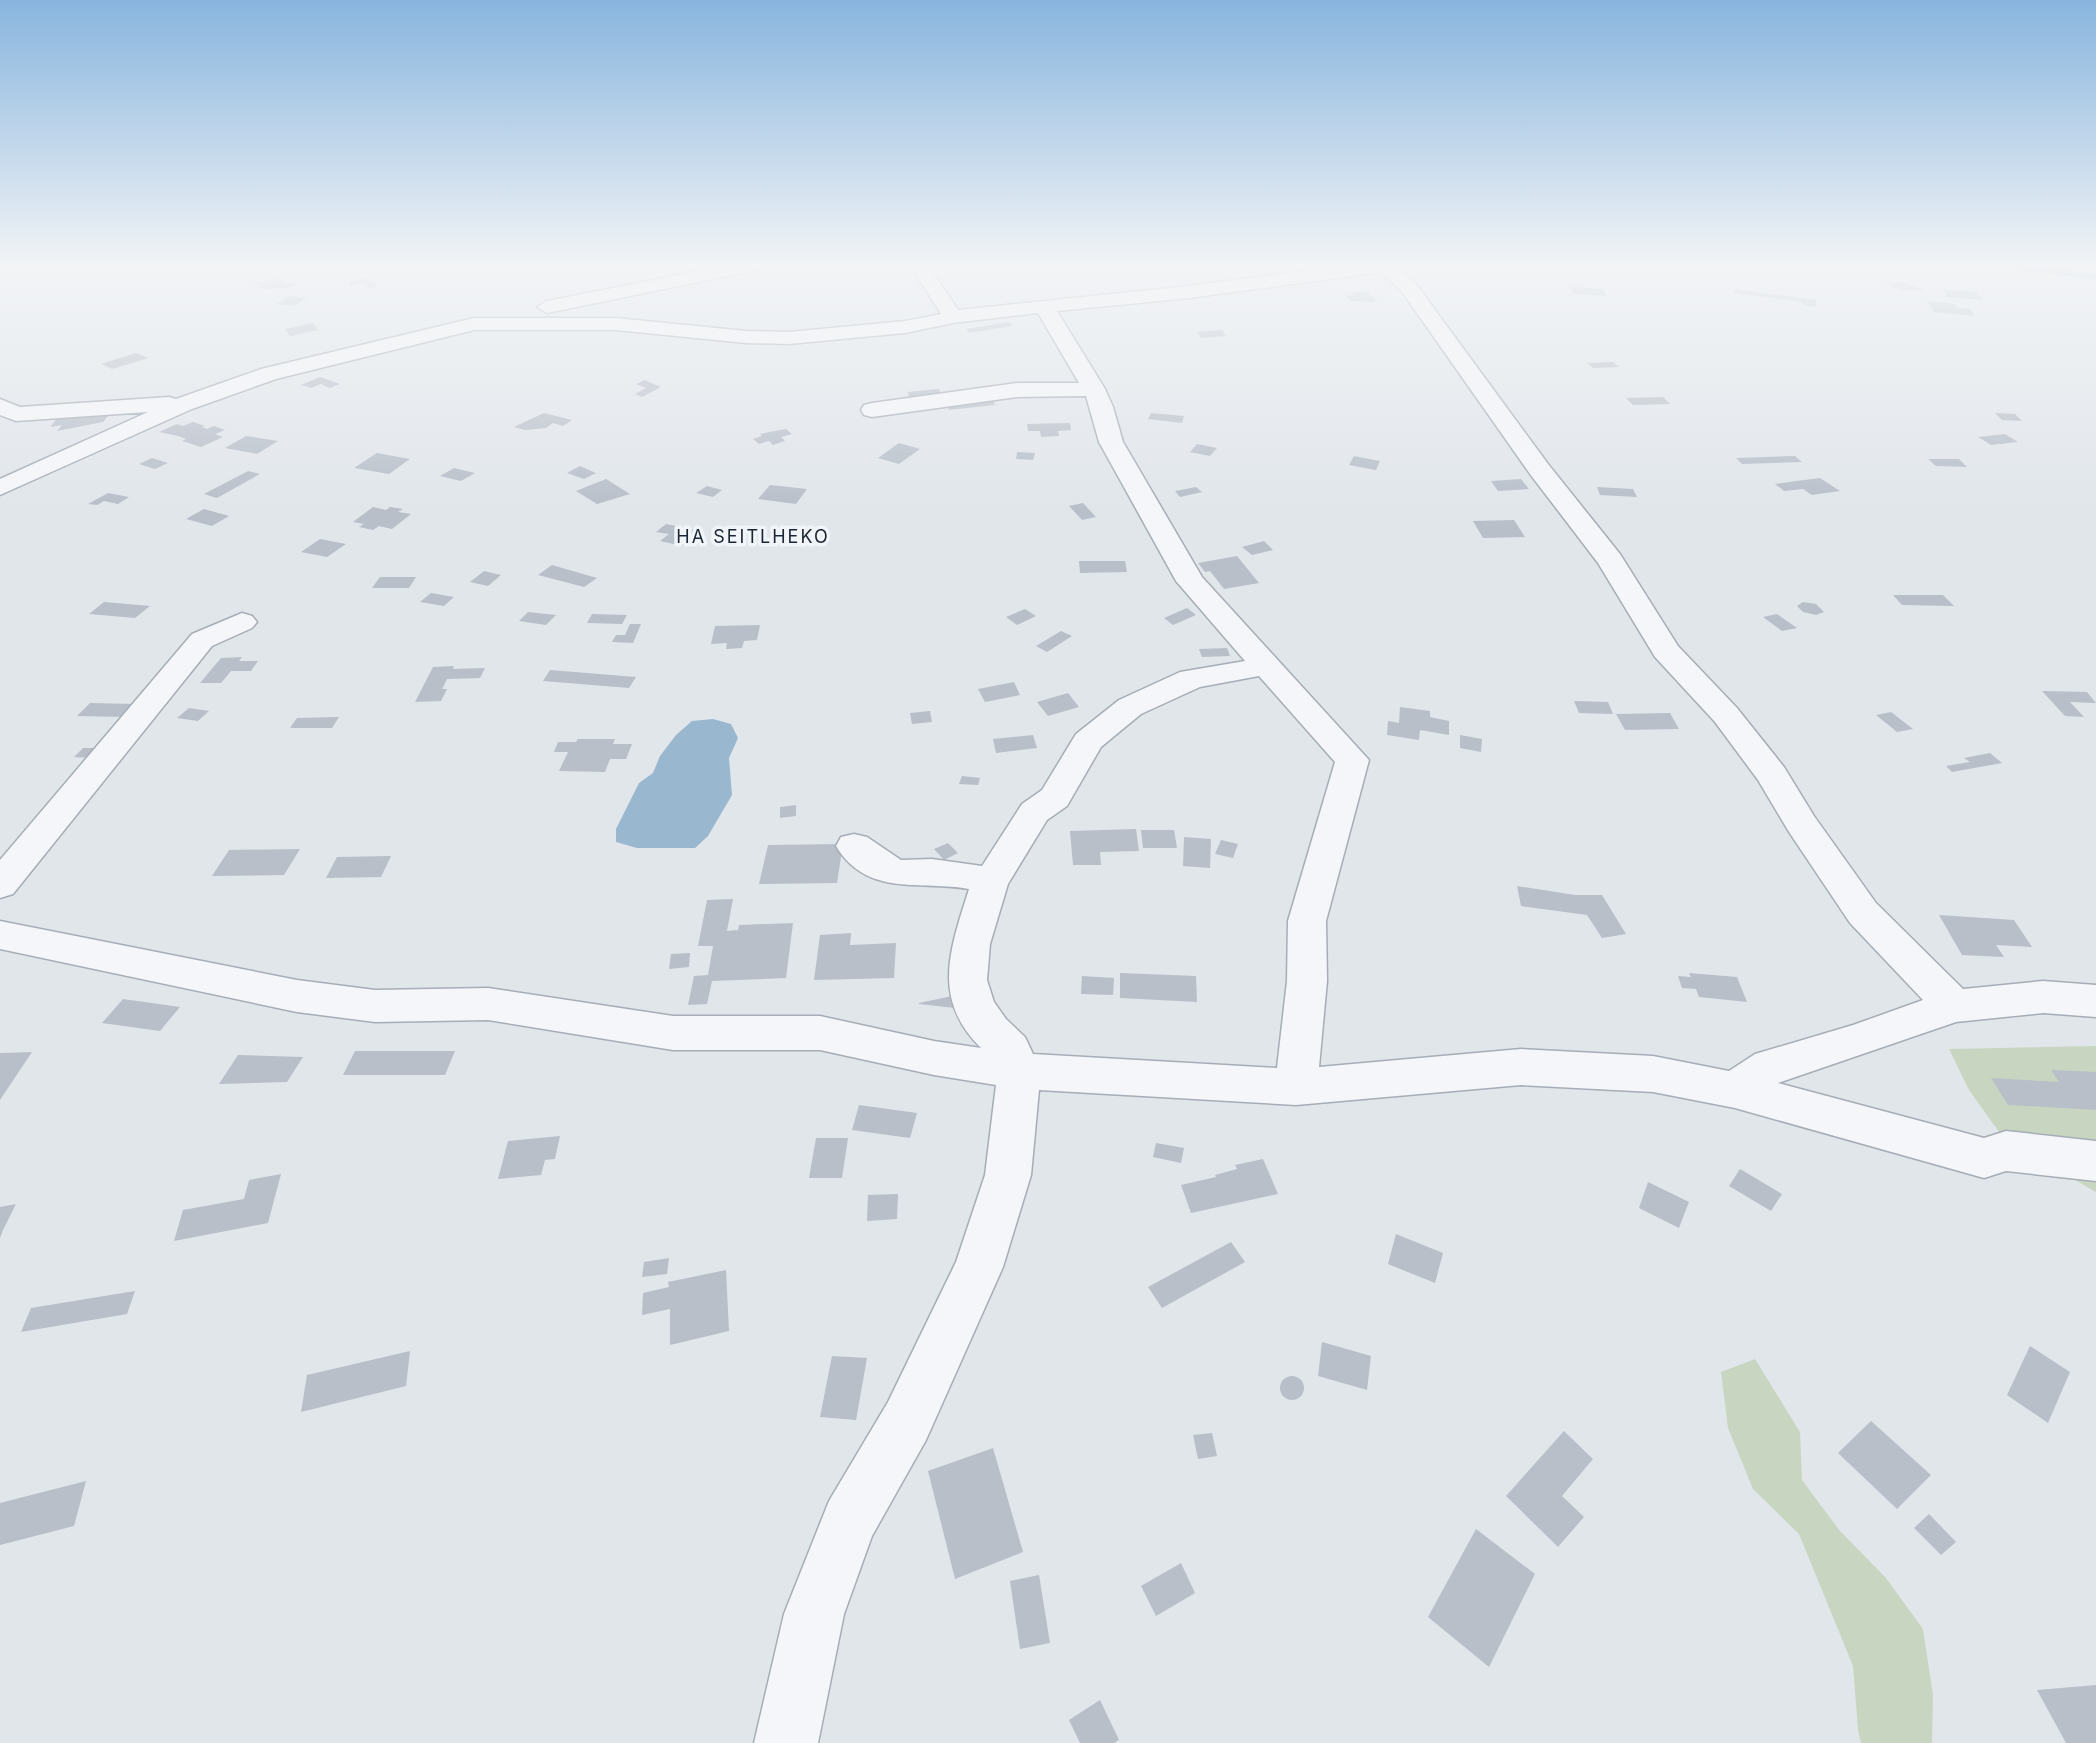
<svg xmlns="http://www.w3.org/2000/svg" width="2096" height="1743" font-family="Inter,sans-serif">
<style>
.green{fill:#c8d6c1}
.water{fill:#99b7ce}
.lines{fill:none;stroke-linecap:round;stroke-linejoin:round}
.stream{stroke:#99b7ce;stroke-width:5}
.building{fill:#b8bfc9}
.street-casing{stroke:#a6adb6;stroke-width:3}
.street{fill:#f4f6f9;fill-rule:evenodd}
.labels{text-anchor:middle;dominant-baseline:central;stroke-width:7;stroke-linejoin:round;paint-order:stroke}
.far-quarter-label{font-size:18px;letter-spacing:2px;fill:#1a2535;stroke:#f1f5f8}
</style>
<rect width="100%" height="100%" fill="#e1e6eb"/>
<g class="green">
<path d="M 2096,1046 L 2096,1192 L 2004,1139 L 1969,1090 L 1949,1049 Z"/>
<path d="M 1755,1359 L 1800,1432 L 1802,1480 L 1840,1531 L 1886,1578 L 1923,1629 L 1933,1695 L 1932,1743 L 1861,1743 L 1858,1730 L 1853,1666 L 1799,1534 L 1753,1489 L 1728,1428 L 1721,1372 Z"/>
</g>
<path class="water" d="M 713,719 L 731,724 L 738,738 L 729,758 L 732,795 L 708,836 L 695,848 L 637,848 L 616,842 L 616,829 L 639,783 L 653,773 L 660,756 L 676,735 L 692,721 Z"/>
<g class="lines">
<path class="stream" d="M 2007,265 L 2096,277"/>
</g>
<g class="building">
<path d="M 369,278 L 377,286 L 367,288 L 363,283 L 351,286 L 348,282 Z"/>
<path d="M 275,279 L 287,280 L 280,283 L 296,284 L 290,288 L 269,289 L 258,288 L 263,285 L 251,284 Z"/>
<path d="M 1905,282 L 1925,290 L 1902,290 L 1883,283 Z"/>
<path d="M 1571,287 L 1604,289 L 1606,296 L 1573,294 Z"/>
<path d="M 1735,289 L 1816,300 L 1816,307 L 1802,305 L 1802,302 L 1734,293 Z"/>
<path d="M 1942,289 L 1977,292 L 1983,300 L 1947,297 Z"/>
<path d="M 1352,292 L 1368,292 L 1377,302 L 1351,301 L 1346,296 L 1354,295 Z"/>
<path d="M 290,296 L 307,298 L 293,306 L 276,304 Z"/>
<path d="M 1927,301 L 1955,304 L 1958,308 L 1970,309 L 1975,316 L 1934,312 Z"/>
<path d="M 1009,322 L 1013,326 L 969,333 L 966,329 Z"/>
<path d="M 313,323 L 318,330 L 290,336 L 285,329 Z"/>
<path d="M 1222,330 L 1226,336 L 1201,338 L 1197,332 Z"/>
<path d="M 136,353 L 149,358 L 112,369 L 101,364 Z"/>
<path d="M 1613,362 L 1619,367 L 1593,368 L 1587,363 Z"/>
<path d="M 320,377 L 340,384 L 330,388 L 321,384 L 311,388 L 301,385 Z"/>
<path d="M 645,380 L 656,385 L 661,387 L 642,397 L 635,394 L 646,388 L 636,384 Z"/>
<path d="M 939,389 L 941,394 L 909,397 L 908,392 Z"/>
<path d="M 1663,397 L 1670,404 L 1633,405 L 1626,398 Z"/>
<path d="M 992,399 L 995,405 L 949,410 L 946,404 Z"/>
<path d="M 111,412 L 103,422 L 57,431 L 62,425 L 50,427 L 60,415 Z"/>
<path d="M 544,413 L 572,420 L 563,426 L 553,423 L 546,428 L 525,430 L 514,427 Z"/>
<path d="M 1151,413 L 1184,416 L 1182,423 L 1148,419 Z"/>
<path d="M 1995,413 L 2015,414 L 2022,421 L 2002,420 Z"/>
<path d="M 193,422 L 205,426 L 202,427 L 207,429 L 214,426 L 225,430 L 215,434 L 223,437 L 201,447 L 182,441 L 186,439 L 178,436 L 159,432 L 177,424 L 183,426 Z"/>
<path d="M 1070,423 L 1071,430 L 1058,431 L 1059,436 L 1041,437 L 1040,431 L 1028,431 L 1027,424 Z"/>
<path d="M 786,429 L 792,434 L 781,437 L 785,441 L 773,445 L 769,441 L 759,444 L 753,439 L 762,436 L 760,434 Z"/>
<path d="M 2005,434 L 2018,442 L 1991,445 L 1978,437 Z"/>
<path d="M 246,436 L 278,441 L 257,454 L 225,448 Z"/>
<path d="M 899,443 L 920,449 L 899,464 L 878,458 Z"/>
<path d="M 1197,444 L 1217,448 L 1210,456 L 1190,452 Z"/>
<path d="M 1017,452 L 1035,453 L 1033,460 L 1016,459 Z"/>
<path d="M 377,453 L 410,459 L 389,474 L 354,468 Z"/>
<path d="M 1354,456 L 1380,461 L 1376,470 L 1349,465 Z"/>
<path d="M 1795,456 L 1802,462 L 1742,464 L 1736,458 Z"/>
<path d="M 152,458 L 168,463 L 155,469 L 139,464 Z"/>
<path d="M 1928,459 L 1959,459 L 1967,467 L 1936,466 Z"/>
<path d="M 580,466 L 596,473 L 584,479 L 567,473 Z"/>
<path d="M 454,468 L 475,473 L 461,481 L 440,476 Z"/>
<path d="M 248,471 L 260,474 L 217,498 L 204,494 Z"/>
<path d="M 1820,478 L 1840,491 L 1812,495 L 1803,489 L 1784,491 L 1775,484 Z"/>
<path d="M 606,479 L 630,494 L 597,504 L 576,491 Z"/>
<path d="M 1521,479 L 1529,489 L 1498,491 L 1491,481 Z"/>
<path d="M 770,485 L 807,489 L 796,504 L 758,499 Z"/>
<path d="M 707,486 L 722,490 L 713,497 L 696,493 Z"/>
<path d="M 1196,487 L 1202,492 L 1180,497 L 1175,491 Z"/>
<path d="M 1597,487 L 1633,489 L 1637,497 L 1600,495 Z"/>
<path d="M 108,493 L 129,497 L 118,504 L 104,501 L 97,505 L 88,504 Z"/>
<path d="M 1083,503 L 1096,517 L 1082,520 L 1069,506 Z"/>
<path d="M 373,507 L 386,510 L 390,507 L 403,509 L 398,512 L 411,514 L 392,529 L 379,526 L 373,530 L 359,527 L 364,524 L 353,522 Z"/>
<path d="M 204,509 L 229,516 L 212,526 L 186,519 Z"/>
<path d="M 1514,520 L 1525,537 L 1483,538 L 1473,521 Z"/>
<path d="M 666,524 L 700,531 L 683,546 L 660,541 L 669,534 L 656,532 Z"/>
<path d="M 320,539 L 346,544 L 327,557 L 301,552 Z"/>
<path d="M 1264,541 L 1273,550 L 1252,555 L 1242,547 Z"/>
<path d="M 1237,556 L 1259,583 L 1224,589 L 1210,571 L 1205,572 L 1198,563 Z"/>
<path d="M 1079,561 L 1125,561 L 1127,572 L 1080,573 Z"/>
<path d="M 552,565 L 597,578 L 584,587 L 538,575 Z"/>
<path d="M 484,571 L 501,575 L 488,586 L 470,582 Z"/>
<path d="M 380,577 L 416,577 L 409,588 L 372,588 Z"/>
<path d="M 431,593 L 454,597 L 444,606 L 420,602 Z"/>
<path d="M 1893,595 L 1943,595 L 1954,606 L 1902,605 Z"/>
<path d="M 104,602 L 150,606 L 135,618 L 89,614 Z"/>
<path d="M 1803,602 L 1816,604 L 1824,612 L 1816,615 L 1803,612 L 1797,606 Z"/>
<path d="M 1187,608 L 1196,615 L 1173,625 L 1164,618 Z"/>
<path d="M 1025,609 L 1036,616 L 1017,625 L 1006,617 Z"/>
<path d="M 528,612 L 556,615 L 546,625 L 519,621 Z"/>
<path d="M 592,614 L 627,615 L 622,624 L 587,623 Z"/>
<path d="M 1777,614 L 1797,628 L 1782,631 L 1763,617 Z"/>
<path d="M 630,624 L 641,624 L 633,643 L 612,642 L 616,635 L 625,635 Z"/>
<path d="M 760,625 L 757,640 L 744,641 L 742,648 L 726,649 L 727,643 L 711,644 L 715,626 Z"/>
<path d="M 1061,631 L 1072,636 L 1047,652 L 1036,646 Z"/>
<path d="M 1227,648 L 1230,656 L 1202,657 L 1199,649 Z"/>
<path d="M 242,657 L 239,661 L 258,661 L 251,671 L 231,671 L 221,683 L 200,683 L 221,658 Z"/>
<path d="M 454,666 L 453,669 L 485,668 L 480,678 L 447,679 L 442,689 L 447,689 L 441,701 L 415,702 L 433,667 Z"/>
<path d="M 550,670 L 636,677 L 629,688 L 543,681 Z"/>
<path d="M 1014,682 L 1020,695 L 985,702 L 978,689 Z"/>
<path d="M 2042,691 L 2087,692 L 2096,703 L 2070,702 L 2084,717 L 2065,716 Z"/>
<path d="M 1068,693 L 1079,707 L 1048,716 L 1037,702 Z"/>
<path d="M 1574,701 L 1608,702 L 1613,714 L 1579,713 Z"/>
<path d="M 90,703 L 134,704 L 123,717 L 77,716 Z"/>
<path d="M 1400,707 L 1430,711 L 1430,717 L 1449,721 L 1449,735 L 1420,730 L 1419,740 L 1387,735 L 1388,721 L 1399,723 Z"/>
<path d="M 189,708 L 209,711 L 198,721 L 177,718 Z"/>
<path d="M 930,711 L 932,722 L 912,724 L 910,713 Z"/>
<path d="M 1891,712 L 1913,729 L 1897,732 L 1876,715 Z"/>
<path d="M 1670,713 L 1679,729 L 1625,730 L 1616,714 Z"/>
<path d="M 339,717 L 332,728 L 290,728 L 297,718 Z"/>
<path d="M 1033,735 L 1037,748 L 996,753 L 993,739 Z"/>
<path d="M 1460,735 L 1482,739 L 1481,752 L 1460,748 Z"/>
<path d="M 578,739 L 615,739 L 613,744 L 632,744 L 626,759 L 610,759 L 605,772 L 559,771 L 568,752 L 554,752 L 558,742 L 576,742 Z"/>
<path d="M 83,748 L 100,748 L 91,758 L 74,757 Z"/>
<path d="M 1990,753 L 2002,763 L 1952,772 L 1946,766 L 1970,762 L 1964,758 Z"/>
<path d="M 962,776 L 980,778 L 978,785 L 959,784 Z"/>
<path d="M 796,805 L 796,816 L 780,818 L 780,807 Z"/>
<path d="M 1136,829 L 1139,851 L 1100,852 L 1101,865 L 1073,865 L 1070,831 Z"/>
<path d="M 1141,830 L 1174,830 L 1177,848 L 1143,848 Z"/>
<path d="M 1184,837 L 1211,839 L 1210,868 L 1183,866 Z"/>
<path d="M 1221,840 L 1238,844 L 1233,858 L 1215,854 Z"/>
<path d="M 948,843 L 958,853 L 944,860 L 934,849 Z"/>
<path d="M 843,844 L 837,883 L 759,884 L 768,845 Z"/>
<path d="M 300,849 L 284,875 L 212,876 L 229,850 Z"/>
<path d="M 391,856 L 381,877 L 326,878 L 337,857 Z"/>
<path d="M 1517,886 L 1575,895 L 1602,895 L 1626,934 L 1602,938 L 1587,915 L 1521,906 Z"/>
<path d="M 733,899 L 727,931 L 738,930 L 739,925 L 793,923 L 786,978 L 712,981 L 707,1004 L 688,1005 L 694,976 L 708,975 L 713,946 L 698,946 L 707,900 Z"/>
<path d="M 1939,915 L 2014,920 L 2032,947 L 1996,945 L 2004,957 L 1962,955 Z"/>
<path d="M 851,933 L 850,945 L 896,943 L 894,978 L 814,980 L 820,935 Z"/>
<path d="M 690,953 L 689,967 L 669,969 L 671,954 Z"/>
<path d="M 1120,973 L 1196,976 L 1197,1002 L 1120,998 Z"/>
<path d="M 1689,973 L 1737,977 L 1747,1002 L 1699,997 L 1696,989 L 1682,988 L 1678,976 L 1691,977 Z"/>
<path d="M 1082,976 L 1114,978 L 1113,995 L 1081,994 Z"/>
<path d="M 952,996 L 955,1008 L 919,1004 L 919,1003 Z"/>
<path d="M 123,999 L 180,1007 L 160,1031 L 102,1023 Z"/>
<path d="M 355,1051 L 455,1051 L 445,1075 L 343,1075 Z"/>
<path d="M 32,1052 L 0,1100 L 0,1053 Z"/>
<path d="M 238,1055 L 303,1057 L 287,1082 L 219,1084 Z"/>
<path d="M 2051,1070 L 2096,1072 L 2096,1110 L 2008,1105 L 1991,1078 L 2059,1082 Z"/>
<path d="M 859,1105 L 917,1113 L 910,1138 L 852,1130 Z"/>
<path d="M 560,1136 L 555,1159 L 545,1160 L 541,1175 L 498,1179 L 508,1141 Z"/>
<path d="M 816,1138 L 848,1138 L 842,1178 L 809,1178 Z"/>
<path d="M 1156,1143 L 1184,1148 L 1181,1163 L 1153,1157 Z"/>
<path d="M 1263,1159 L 1278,1194 L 1191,1213 L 1181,1185 L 1216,1177 L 1215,1175 L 1237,1169 L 1235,1165 Z"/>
<path d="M 1740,1169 L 1782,1194 L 1771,1211 L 1729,1186 Z"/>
<path d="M 281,1174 L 268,1223 L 174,1241 L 183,1210 L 244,1199 L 249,1180 Z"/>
<path d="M 1648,1182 L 1689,1202 L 1679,1228 L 1639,1208 Z"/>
<path d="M 898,1194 L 897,1219 L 867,1221 L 868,1195 Z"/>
<path d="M 16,1204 L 3,1230 L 0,1238 L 0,1207 Z"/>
<path d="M 1396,1234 L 1443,1253 L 1435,1283 L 1388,1264 Z"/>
<path d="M 1231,1242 L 1245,1262 L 1162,1308 L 1148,1287 Z"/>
<path d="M 669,1258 L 667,1274 L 642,1277 L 644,1262 Z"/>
<path d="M 726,1270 L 729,1331 L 670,1345 L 670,1309 L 642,1315 L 643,1293 L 669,1287 L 668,1282 Z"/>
<path d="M 135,1291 L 127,1314 L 21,1332 L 31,1308 Z"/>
<path d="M 1322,1342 L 1371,1356 L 1367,1390 L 1318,1376 Z"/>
<path d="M 2030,1346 L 2070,1372 L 2048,1423 L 2007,1395 Z"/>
<path d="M 410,1351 L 406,1386 L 301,1412 L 307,1375 Z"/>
<path d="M 832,1356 L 867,1358 L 856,1420 L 820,1417 Z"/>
<circle cx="1292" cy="1388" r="12"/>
<path d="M 1871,1421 L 1931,1475 L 1897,1509 L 1838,1453 Z"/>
<path d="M 1564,1431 L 1593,1459 L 1562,1496 L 1584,1517 L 1558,1547 L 1506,1496 Z"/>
<path d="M 1212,1433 L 1217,1456 L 1198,1459 L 1193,1435 Z"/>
<path d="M 993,1448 L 1023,1552 L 955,1579 L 928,1471 Z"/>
<path d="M 86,1481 L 74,1526 L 0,1545 L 0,1503 Z"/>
<path d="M 1929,1514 L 1956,1542 L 1941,1555 L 1914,1528 Z"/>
<path d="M 1476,1529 L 1535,1574 L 1489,1667 L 1428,1617 Z"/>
<path d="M 1181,1563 L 1195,1593 L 1156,1616 L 1141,1586 Z"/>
<path d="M 1039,1575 L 1050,1643 L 1020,1649 L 1010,1581 Z"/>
<path d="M 2096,1685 L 2096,1743 L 2066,1743 L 2037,1690 Z"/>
<path d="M 1100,1700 L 1119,1740 L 1114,1743 L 1080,1743 L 1069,1720 Z"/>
</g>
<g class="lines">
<g class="street-casing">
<g id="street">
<path d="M 730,265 L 766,265 L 757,270 L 547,313 L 537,307 L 547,301 Z"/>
<path d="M 910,265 L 928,265 L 958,310 L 1189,286 L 1350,265 L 1400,265 L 1398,268 L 1416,284 L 1548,464 L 1620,554 L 1678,646 L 1737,708 L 1784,767 L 1814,816 L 1876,903 L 1963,989 L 2043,981 L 2096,985 L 2096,1017 L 2043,1013 L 1956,1022 L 1778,1083 L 1984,1138 L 2006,1131 L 2096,1141 L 2096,1181 L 2006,1171 L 1984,1178 L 1735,1108 L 1653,1092 L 1521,1085 L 1296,1105 L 1039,1090 L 1031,1175 L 1003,1267 L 926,1440 L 872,1536 L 844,1614 L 818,1743 L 754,1743 L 784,1614 L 829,1501 L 888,1402 L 956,1262 L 985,1175 L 996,1085 L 934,1075 L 820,1050 L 673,1050 L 488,1020 L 375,1022 L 297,1012 L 0,949 L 0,921 L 297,980 L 375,990 L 488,988 L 673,1016 L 820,1016 L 934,1041 L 981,1048 C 930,998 951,947 969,889 C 921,880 867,898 836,846 L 841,837 L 854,834 L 867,837 L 901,860 L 932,859 L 982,866 L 1022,804 L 1042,790 L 1076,734 L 1119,700 L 1180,672 L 1245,661 L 1176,581 L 1099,442 L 1086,396 L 1017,397 L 872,417 L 864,415 L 861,410 L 864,405 L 872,403 L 1017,383 L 1079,383 L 1038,313 L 953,323 L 905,333 L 789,344 L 746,343 L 616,330 L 474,330 L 276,379 L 192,409 L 0,495 L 0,479 L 148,412 L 16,421 L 0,415 L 0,399 L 20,407 L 169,397 L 176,399 L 261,369 L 474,318 L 616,318 L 746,331 L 789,332 L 905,321 L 941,314 ZM 1381,272 L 1402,292 L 1530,474 L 1598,563 L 1655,657 L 1715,722 L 1758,780 L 1789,832 L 1850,923 L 1923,1000 L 1853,1025 L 1755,1054 L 1729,1071 L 1653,1056 L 1521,1049 L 1319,1067 L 1327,981 L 1326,921 L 1369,760 L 1202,577 L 1123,442 L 1113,407 L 1105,389 L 1057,311 L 1189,298 ZM 1259,676 L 1335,762 L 1288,921 L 1287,981 L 1277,1068 L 1033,1054 L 1025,1037 L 1006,1019 L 994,1002 L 987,980 L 990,944 L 1008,884 L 1047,820 L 1067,806 L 1101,747 L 1141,714 L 1200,687 Z"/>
<path d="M 242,613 L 252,616 L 257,622 L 252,628 L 212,646 L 13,894 L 0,898 L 0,860 L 192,634 Z"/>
</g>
</g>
<use href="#street" class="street"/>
</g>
<linearGradient id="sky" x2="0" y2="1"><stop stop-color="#88b5de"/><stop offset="0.52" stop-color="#f2f4f6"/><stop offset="1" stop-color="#f2f4f6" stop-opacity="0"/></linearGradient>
<rect width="2096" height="509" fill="url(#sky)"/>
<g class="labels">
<g class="far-quarter-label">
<text x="753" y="536">HA SEITLHEKO</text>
</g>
</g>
</svg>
